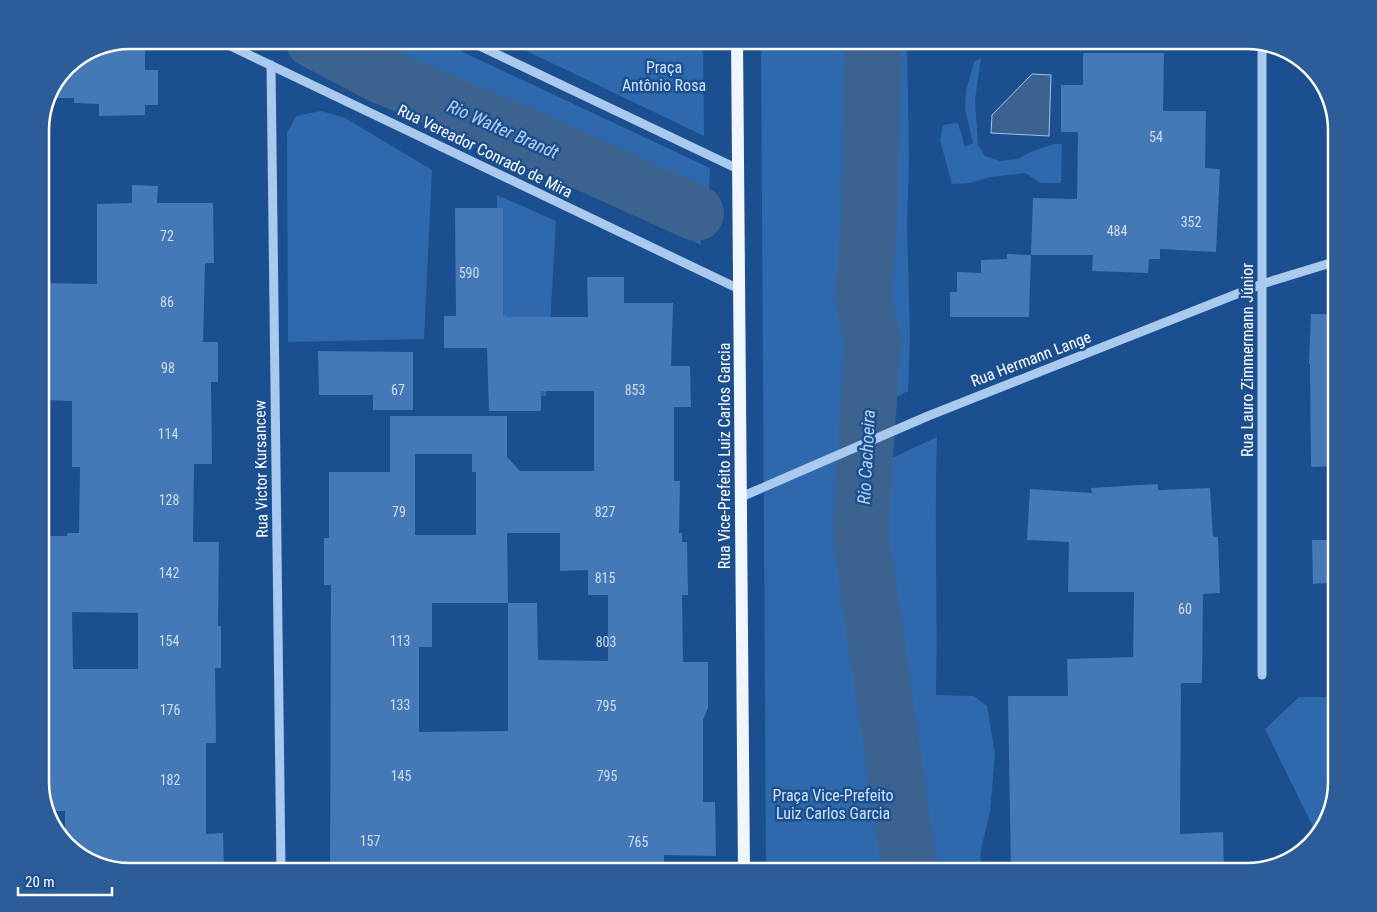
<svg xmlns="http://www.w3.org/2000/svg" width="1377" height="912" font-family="'Roboto Condensed',sans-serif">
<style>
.green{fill:#2e69ad}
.water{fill:#3c6290;stroke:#9cc4f0}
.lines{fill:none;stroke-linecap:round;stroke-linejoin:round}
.river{stroke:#3c6290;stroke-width:56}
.building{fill:#4478b7;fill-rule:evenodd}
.minor{stroke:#a9c9ee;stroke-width:9}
.major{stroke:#f0f6ff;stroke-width:12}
.labels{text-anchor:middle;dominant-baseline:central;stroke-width:5;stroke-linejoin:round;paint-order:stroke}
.number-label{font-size:14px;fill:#d0dded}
.park-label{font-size:16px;fill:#cfe3fa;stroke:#1b4f8f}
.street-label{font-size:16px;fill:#fff;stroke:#1b4f8f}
.water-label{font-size:18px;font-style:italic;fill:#b5d3f5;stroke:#1b4f8f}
.rim{fill:none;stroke:#fff;stroke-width:2.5}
</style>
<rect width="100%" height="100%" fill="#1b4f8f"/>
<g class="green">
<path d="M 279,40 L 437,40 L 710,168 L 709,192 L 696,213 L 701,245 Z"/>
<path d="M 504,40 L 703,40 L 704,136 Z"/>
<path d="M 761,40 L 907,40 L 909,160 L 907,224 L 910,337 L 908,391 L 868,412 L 864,471 L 937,437 C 934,523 938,609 936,695 L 974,696 L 987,706 L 995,754 L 990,812 L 980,854 L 982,872 L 766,872 Z"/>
<path d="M 981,58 L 975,100 L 978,145 L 985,156 L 1000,161 L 1018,159 L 1030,152 L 1054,144 L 1062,144 L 1061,183 L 1041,183 L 1025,173 L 990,177 L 970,183 L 952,184 L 940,140 L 943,125 L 958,123 L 965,147 L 973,143 L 965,109 L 966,91 L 974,62 Z"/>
<path d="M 321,111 L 345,118 L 432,170 L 424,339 L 288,342 L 287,133 L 296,116 Z"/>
<path d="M 497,195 L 556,221 L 546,396 L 495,396 Z"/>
<path d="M 1299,697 L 1337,697 L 1337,782 L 1322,832 L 1311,842 L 1312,825 L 1265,729 Z"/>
</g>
<path class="water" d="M 1032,74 L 1051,75 L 1049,136 L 991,133 L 992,115 Z"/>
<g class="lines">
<g class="river">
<path d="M 313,40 L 380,75 L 519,133 L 696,213"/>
<path d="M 873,40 L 870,209 L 863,299 L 873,341 L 864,472 L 861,537 L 910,872"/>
</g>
</g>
<g class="building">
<path d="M 145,49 L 145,70 L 158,70 L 158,105 L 145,105 L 145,115 L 99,116 L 99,104 L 74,103 L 74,98 L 52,98 L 67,66 L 91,50 Z"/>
<path d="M 1083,53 L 1164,53 L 1163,111 L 1206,111 L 1205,168 L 1220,169 L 1216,252 L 1160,249 L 1160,259 L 1149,259 L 1148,273 L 1092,271 L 1093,255 L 1031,255 L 1033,198 L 1077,199 L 1078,132 L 1061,132 L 1061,85 L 1083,85 Z"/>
<path d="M 132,185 L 158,186 L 157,203 L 213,203 L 214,263 L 205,263 L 203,342 L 218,342 L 218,382 L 211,382 L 212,464 L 194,464 L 193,542 L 219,542 L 218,626 L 221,626 L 221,668 L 215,668 L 216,743 L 206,743 L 206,834 L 223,833 L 224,872 L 130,872 L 80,857 L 65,841 L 65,811 L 47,811 L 40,787 L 40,536 L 67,536 L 67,533 L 79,533 L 80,467 L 72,467 L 72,401 L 40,400 L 40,283 L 97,284 L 97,204 L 132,203 ZM 72,612 L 138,613 L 138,669 L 73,669 Z"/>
<path d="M 455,208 L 503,208 L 503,316 L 506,316 L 506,317 L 588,317 L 587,277 L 624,277 L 624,303 L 673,303 L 671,366 L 690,366 L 691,407 L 674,407 L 674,481 L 680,481 L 679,533 L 682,533 L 682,542 L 687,542 L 688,595 L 682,595 L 683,662 L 708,662 L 708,708 L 703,720 L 703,802 L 715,802 L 716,856 L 664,855 L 664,872 L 330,872 L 331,585 L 324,585 L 324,538 L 329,538 L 329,472 L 390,472 L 390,416 L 507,416 L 507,457 L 520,471 L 594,471 L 594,391 L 541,391 L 541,411 L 489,411 L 487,348 L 444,348 L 444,316 L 456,316 ZM 415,454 L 472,454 L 472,472 L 476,472 L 476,535 L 415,535 ZM 507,533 L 560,533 L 560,571 L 588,570 L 588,595 L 608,595 L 608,661 L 538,660 L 537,603 L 508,603 ZM 432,603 L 508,603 L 508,731 L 419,732 L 419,647 L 432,647 Z"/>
<path d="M 1007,254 L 1031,255 L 1029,317 L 950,317 L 950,292 L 957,292 L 957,272 L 981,273 L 981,260 L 1007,259 Z"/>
<path d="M 1311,314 L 1337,314 L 1337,466 L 1311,467 L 1310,364 L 1309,364 Z"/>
<path d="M 318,351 L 413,352 L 413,410 L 373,410 L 373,395 L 319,395 Z"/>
<path d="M 1158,484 L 1158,490 L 1210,488 L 1213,537 L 1218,537 L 1220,593 L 1203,594 L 1202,683 L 1181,683 L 1180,834 L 1223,832 L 1224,872 L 1011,872 L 1008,696 L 1068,696 L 1067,659 L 1133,657 L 1134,592 L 1068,592 L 1069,542 L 1027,540 L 1030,489 L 1092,493 L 1091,488 Z"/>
<path d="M 1312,540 L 1337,540 L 1337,582 L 1313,584 Z"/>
</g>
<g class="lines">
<g class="minor">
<path d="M 218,40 L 739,289"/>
<path d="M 467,40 L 738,169"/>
<path d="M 271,65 L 281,872"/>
<path d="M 741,497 L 928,416 L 1262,284 L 1337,261"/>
<path d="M 1262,675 L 1262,44"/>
</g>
<path class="major" d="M 737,40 L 744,872"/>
</g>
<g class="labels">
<g class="number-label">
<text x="1156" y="137">54</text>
<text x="1191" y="222">352</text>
<text x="1117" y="231">484</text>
<text x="167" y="236">72</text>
<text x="469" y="273">590</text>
<text x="167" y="302">86</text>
<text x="168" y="368">98</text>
<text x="398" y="390">67</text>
<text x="635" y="390">853</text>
<text x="168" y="434">114</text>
<text x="169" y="500">128</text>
<text x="399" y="512">79</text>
<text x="605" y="512">827</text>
<text x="169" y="573">142</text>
<text x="605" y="578">815</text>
<text x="1185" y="609">60</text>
<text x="169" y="641">154</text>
<text x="400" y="641">113</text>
<text x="606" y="642">803</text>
<text x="400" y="705">133</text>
<text x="606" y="706">795</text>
<text x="170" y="710">176</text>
<text x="401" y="776">145</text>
<text x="607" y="776">795</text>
<text x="170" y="780">182</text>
<text x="370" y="841">157</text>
<text x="638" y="842">765</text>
</g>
<g class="park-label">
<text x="664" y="67">Praça<tspan x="664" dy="18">Antônio Rosa</tspan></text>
<text x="833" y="795">Praça Vice-Prefeito<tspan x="833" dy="18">Luiz Carlos Garcia</tspan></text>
</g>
<g class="street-label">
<text transform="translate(485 151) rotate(26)">Rua Vereador Conrado de Mira</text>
<text transform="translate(1031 359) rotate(-21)">Rua Hermann Lange</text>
<text transform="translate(1247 360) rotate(-90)">Rua Lauro Zimmermann Júnior</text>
<text transform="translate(724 456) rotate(-90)">Rua Vice-Prefeito Luiz Carlos Garcia</text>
<text transform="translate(261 469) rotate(-91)">Rua Victor Kursancew</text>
</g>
<g class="water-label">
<text transform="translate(503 129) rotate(24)">Rio Walter Brandt</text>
<text transform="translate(866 457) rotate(-87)">Rio Cachoeira</text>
</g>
</g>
<path d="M0 0H1377V912H0ZM130 49H1247A81 81 0 0 1 1328 130V782A81 81 0 0 1 1247 863H130A81 81 0 0 1 49 782V130A81 81 0 0 1 130 49Z" fill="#2d5d98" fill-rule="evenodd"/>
<path class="rim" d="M130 49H1247A81 81 0 0 1 1328 130V782A81 81 0 0 1 1247 863H130A81 81 0 0 1 49 782V130A81 81 0 0 1 130 49Z"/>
<path d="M18 887v8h94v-8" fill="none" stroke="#ffffff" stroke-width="2.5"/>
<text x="25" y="887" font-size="15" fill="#ffffff" stroke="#1b4f8f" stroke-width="4" paint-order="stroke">20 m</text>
</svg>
